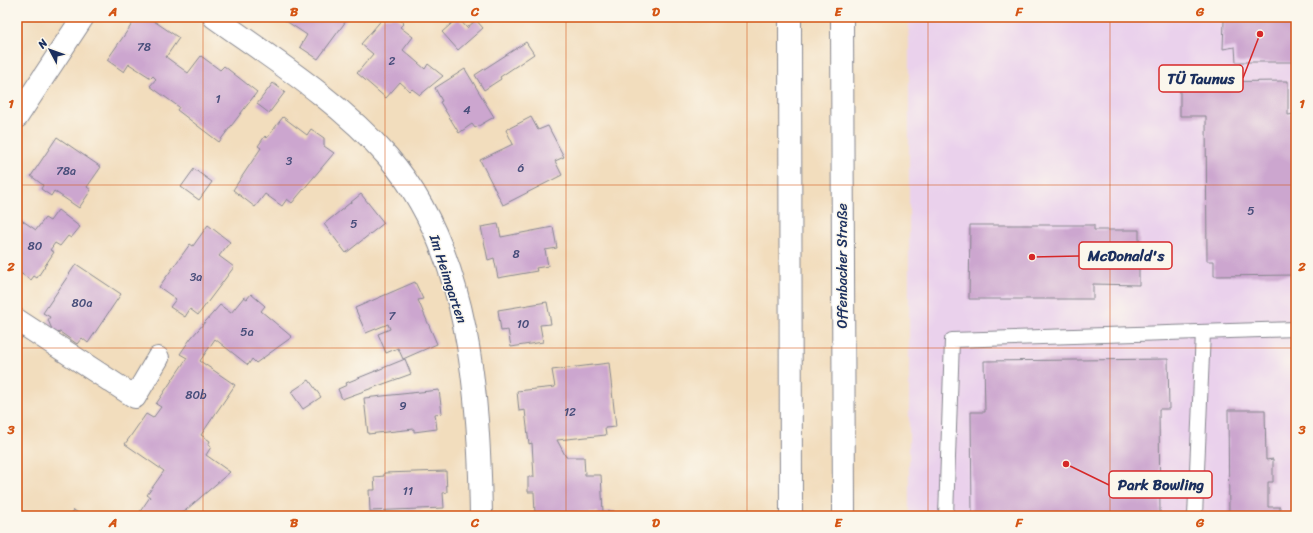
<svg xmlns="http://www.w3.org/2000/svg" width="1313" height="533" font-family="Sriracha,sans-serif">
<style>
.built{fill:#ead1ec}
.building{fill:#cca6cf}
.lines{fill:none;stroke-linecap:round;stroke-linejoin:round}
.service-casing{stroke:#86868e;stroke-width:16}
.minor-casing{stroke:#86868e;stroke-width:24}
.primary-casing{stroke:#86868e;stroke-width:24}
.service{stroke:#fff;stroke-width:14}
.minor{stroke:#fff;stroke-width:22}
.primary{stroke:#fff;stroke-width:22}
.grid{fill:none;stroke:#d45514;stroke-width:1;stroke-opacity:0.55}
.labels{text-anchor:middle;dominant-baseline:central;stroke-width:3;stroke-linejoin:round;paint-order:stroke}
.number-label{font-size:12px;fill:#474d7a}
.street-label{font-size:14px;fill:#1b2f5e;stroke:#fbf7ec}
.leader{fill:none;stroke:#d62828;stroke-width:1.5}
.callout-dot{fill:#d62828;stroke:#fbf7ec;stroke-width:1.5}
.callout{fill:#fbf7ec;stroke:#d62828;stroke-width:1.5}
.callout-label{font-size:15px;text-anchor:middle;font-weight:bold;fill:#1b2f5e}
.neatline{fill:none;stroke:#d45514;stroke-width:1.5}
.grid-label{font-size:13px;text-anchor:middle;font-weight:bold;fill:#d45514}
</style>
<rect width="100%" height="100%" fill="#fbf7ec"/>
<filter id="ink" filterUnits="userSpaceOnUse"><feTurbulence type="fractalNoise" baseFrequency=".025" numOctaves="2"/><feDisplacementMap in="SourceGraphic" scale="8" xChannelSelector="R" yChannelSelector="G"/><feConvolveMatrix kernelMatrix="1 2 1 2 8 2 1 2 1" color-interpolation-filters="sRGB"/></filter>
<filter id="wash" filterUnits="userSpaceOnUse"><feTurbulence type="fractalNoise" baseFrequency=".012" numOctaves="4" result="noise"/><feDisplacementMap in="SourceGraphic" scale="16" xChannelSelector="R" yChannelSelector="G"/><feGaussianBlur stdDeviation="0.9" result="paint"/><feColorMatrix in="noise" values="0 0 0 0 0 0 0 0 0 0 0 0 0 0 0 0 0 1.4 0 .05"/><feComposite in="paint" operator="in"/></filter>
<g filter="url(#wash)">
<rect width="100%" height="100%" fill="#f2ddbd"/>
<rect class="built" x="909" y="17" width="387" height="499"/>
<g id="blocks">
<g class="building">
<path d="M 137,17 L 148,17 L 179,38 L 166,57 L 188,73 L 201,56 L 220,70 L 224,66 L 257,92 L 219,142 L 177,110 L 179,107 L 150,86 L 156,79 L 153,76 L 151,78 L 129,64 L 124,72 L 107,60 Z"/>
<path d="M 280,17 L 349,17 L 318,59 L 300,47 L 307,35 Z"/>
<path d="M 384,17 L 396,17 L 404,23 L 400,27 L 413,37 L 403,50 L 425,69 L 428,64 L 443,76 L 420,95 L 412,89 L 410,91 L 400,82 L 386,98 L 357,73 L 373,54 L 361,44 Z"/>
<path d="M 1229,17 L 1296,17 L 1296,62 L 1236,62 L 1235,47 L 1223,49 L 1224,20 Z"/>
<path d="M 458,18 L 467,28 L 476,20 L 483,28 L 458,50 L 442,32 Z"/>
<path d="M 526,42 L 534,54 L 500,77 L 501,79 L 484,90 L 475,75 Z"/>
<path d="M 465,69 L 494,117 L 475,128 L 472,124 L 459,133 L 440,102 L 442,101 L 435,88 Z"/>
<path d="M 1288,81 L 1288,115 L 1295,114 L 1296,122 L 1296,275 L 1214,276 L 1214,261 L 1207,261 L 1206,116 L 1180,116 L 1180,82 Z"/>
<path d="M 273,83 L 285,92 L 269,113 L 257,104 Z"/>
<path d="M 283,117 L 307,135 L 311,129 L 324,138 L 324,146 L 334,153 L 292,203 L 287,199 L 282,206 L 265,194 L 255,207 L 233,190 L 261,148 L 258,146 L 265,136 L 267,138 Z"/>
<path d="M 531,117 L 538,130 L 548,126 L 564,157 L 555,161 L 562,175 L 503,205 L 480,160 L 513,144 L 506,130 Z"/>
<path d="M 57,137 L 101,167 L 87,187 L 91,190 L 79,208 L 54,191 L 51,196 L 41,189 L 43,185 L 31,176 Z"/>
<path d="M 194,169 L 212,182 L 199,200 L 181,187 Z"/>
<path d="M 361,194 L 384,223 L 346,253 L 324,224 Z"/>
<path d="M 58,210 L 80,227 L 71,238 L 68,236 L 60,246 L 55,243 L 50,250 L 54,252 L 37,278 L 34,276 L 31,280 L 17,271 L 17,217 L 36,230 L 45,218 L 50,221 Z"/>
<path d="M 498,224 L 501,237 L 553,227 L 557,248 L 545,250 L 548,266 L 536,268 L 537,271 L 498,278 L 494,258 L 488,260 L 481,227 Z"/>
<path d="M 208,225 L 230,242 L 219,256 L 234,267 L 198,315 L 190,309 L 185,317 L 170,307 L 176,299 L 159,287 L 190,244 L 193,246 Z"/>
<path d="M 970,225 L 1094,225 L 1094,230 L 1139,230 L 1139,285 L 1093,284 L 1093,299 L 969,299 Z"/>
<path d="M 76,264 L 121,294 L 88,343 L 82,338 L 77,344 L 60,332 L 54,334 L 48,320 L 50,317 L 43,313 Z"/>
<path d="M 415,282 L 423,299 L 418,300 L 437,344 L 403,359 L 398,348 L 386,353 L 378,334 L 390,329 L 388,324 L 366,333 L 355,308 Z"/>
<path d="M 251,294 L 265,306 L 261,311 L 292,337 L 256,363 L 252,359 L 248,365 L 215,339 L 200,361 L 235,385 L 201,435 L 210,441 L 208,445 L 211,447 L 206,455 L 230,472 L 179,516 L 137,516 L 150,497 L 147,495 L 164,471 L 125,444 L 146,414 L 153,418 L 161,407 L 156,404 L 187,358 L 180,354 L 191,338 L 220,305 L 231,313 L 244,297 L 247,299 Z"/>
<path d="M 547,302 L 551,324 L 540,325 L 543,342 L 511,347 L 508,330 L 501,331 L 498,310 Z"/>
<path d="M 17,330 L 24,334 L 17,345 Z"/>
<path d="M 405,359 L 411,374 L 342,399 L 338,389 L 347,385 L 346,383 Z"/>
<path d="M 1168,359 L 1169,409 L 1159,409 L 1160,516 L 972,516 L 971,412 L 985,412 L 984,361 Z"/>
<path d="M 609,363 L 616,427 L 605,428 L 606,435 L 557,440 L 566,457 L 584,457 L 585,475 L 601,475 L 603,512 L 614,511 L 615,516 L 598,516 L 598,512 L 535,514 L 534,492 L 528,492 L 528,477 L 534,477 L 532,443 L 529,444 L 525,410 L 519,411 L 517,391 L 555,387 L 552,370 Z"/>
<path d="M 309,380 L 321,397 L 303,409 L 291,392 Z"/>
<path d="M 439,390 L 442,413 L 435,414 L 437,429 L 414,432 L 414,429 L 368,434 L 364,398 Z"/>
<path d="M 1228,410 L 1265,410 L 1266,460 L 1273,459 L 1273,482 L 1268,482 L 1268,507 L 1280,507 L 1280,516 L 1229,516 Z"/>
<path d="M 446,471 L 447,492 L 443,493 L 444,508 L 370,511 L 369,490 L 375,490 L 374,477 L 384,476 L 384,473 Z"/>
<path d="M 74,510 L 82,516 L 70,516 Z"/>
<path d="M 384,513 L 384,516 L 316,516 L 316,514 Z"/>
</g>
</g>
</g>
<g filter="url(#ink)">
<use href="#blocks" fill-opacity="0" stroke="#86868e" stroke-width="1"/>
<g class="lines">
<g class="service-casing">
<g id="service">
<path d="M 946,516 L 952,340 L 1296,329"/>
<path d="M 1195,516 L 1203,332"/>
</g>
</g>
<g class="minor-casing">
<g id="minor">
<path d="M 214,17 C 274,60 339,101 388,157 C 470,252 479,396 481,516"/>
<path d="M 17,117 L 83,17"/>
<path d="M 17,320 L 135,397 L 158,358"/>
</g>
</g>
<g class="primary-casing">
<g id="primary">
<path d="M 790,17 L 791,516"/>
<path d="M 842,17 L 844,516"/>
</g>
</g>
<use href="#service" class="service"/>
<use href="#minor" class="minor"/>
<use href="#primary" class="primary"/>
</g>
</g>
<path class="grid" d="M 203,17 L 203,516M 385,17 L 385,516M 566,17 L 566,516M 747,17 L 747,516M 928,17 L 928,516M 1110,17 L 1110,516M 17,185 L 1296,185M 17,348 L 1296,348"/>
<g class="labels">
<g class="number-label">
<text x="144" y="47">78</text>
<text x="392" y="61">2</text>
<text x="218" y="99">1</text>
<text x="467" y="110">4</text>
<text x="289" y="161">3</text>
<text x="521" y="168">6</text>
<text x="66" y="171">78a</text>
<text x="1251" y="211">5</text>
<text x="354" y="224">5</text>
<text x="35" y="246">80</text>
<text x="516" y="254">8</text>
<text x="196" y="277">3a</text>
<text x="82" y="303">80a</text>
<text x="392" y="316">7</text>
<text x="523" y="324">10</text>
<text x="247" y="332">5a</text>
<text x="196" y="395">80b</text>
<text x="403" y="406">9</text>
<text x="570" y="412">12</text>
<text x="408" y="491">11</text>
</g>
<g class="street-label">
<text transform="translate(842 266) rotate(-90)">Offenbacher Straße</text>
<text transform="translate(448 279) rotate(72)">Im Heimgarten</text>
</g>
</g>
<path class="leader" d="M1260 34L1243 78M1032 257L1079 256M1066 464L1109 485"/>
<g class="callout-dot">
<circle cx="1260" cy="34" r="4"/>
<circle cx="1032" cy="257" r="4"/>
<circle cx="1066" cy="464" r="4"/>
</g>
<g class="callout">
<rect x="1159" y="65" width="84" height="27" rx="4"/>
<rect x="1079" y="242" width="93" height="27" rx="4"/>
<rect x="1109" y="471" width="103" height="27" rx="4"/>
</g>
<g class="callout-label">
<text x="1201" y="84">TÜ Taunus</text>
<text x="1126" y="261">McDonald's</text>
<text x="1161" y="490">Park Bowling</text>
</g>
<rect width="1313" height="533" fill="none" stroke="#fbf7ec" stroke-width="44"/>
<g transform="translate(50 50) rotate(311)" stroke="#fbf7ec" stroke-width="3" paint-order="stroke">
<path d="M0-3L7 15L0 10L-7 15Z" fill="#1b2f5e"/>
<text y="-6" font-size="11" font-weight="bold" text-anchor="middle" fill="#1b2f5e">N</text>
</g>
<rect x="22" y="22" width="1269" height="489" class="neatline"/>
<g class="grid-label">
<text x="113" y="16">A</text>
<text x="294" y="16">B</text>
<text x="475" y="16">C</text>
<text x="656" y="16">D</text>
<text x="838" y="16">E</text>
<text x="1019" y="16">F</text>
<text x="1200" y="16">G</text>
<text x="11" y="108">1</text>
<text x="1302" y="108">1</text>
<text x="11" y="271">2</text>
<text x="1302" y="271">2</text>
<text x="11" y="434">3</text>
<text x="1302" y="434">3</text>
<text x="113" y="527">A</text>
<text x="294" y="527">B</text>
<text x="475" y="527">C</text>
<text x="656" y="527">D</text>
<text x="838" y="527">E</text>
<text x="1019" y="527">F</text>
<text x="1200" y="527">G</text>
</g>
</svg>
